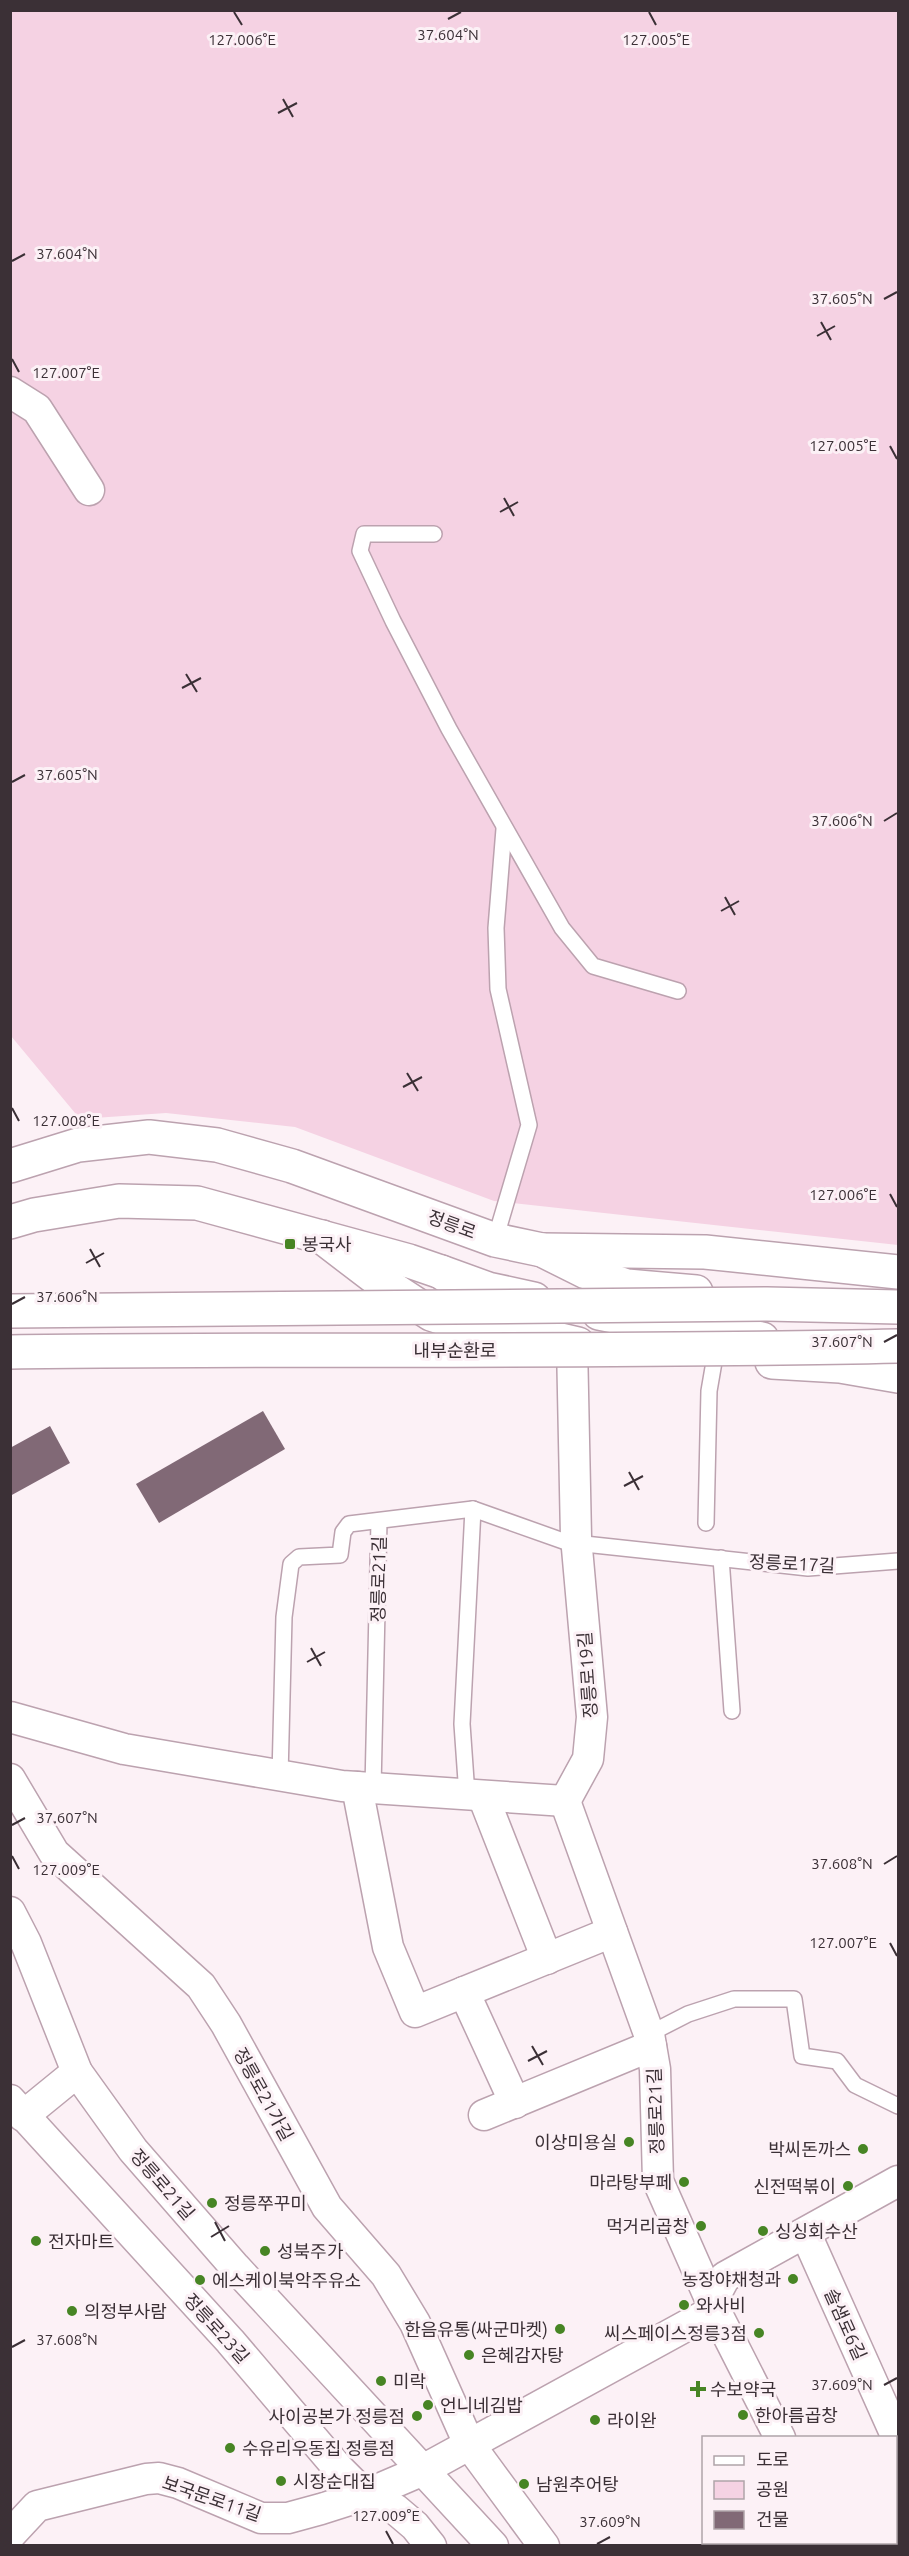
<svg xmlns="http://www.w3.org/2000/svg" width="909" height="2556" font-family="Ubuntu,'Noto Sans KR',sans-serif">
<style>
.green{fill:#f5d2e3}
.building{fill:#816976}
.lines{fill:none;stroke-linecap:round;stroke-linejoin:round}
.service-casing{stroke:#bca2af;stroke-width:18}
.minor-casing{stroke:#bca2af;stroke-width:33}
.primary-casing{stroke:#bca2af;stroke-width:36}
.trunk-casing{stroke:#bca2af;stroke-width:36}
.service{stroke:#fff;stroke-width:15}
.minor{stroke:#fff;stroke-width:30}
.primary{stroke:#fff;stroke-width:33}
.trunk{stroke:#fff;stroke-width:33}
.trunk-bridge-casing{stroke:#bca2af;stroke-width:36;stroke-linecap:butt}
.trunk-bridge{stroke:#fff;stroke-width:33}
.ticks{fill:none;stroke:#3b3036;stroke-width:2}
.poi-dot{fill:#478524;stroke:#fcf1f6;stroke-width:2}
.labels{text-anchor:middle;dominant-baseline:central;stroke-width:6;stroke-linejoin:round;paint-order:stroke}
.street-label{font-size:18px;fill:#3b3036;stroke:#fcf1f6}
.poi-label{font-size:18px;fill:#3b3036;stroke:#fcf1f6;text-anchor:start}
.ticks-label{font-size:15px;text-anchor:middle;fill:#3b3036;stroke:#fcf1f6;stroke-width:6;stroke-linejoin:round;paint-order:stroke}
</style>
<rect width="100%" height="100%" fill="#fcf1f6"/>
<path class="green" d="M 11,11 L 898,11 L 898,1245 L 494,1201 L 295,1127 L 166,1113 L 80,1119 L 11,1036 Z"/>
<g class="building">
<path d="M 263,1411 L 285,1449 L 159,1523 L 136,1484 Z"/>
<path d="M 50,1426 L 70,1463 L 10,1496 L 10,1448 Z"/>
</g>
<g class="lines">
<g class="service-casing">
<g id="service">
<path d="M 434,534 L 364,534 L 360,551 L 393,621 L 449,729 L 562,928 L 593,966 L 678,991"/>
<path d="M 495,1240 L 529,1125 L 498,989 L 496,928 L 504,829"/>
<path d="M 706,1523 L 709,1391 L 714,1362"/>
<path d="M 721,1558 L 732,1711"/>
<path d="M 280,1776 L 284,1617 L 291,1564 L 299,1557 L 340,1555 L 343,1532 L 349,1524 L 473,1509 L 566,1542 L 808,1568 L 898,1561"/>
<path d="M 373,1788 L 379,1521"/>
<path d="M 467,1795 L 462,1724 L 473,1509"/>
<path d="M 649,2034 L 688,2014 L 734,1999 L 794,1999 L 802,2056 L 837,2061 L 855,2085 L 898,2106"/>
</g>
</g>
<g class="minor-casing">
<g id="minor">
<path d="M 10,392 L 37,409 L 89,490"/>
<path d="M 10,1717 L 124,1749 L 342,1786 L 565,1801"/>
<path d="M 10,1779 L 54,1853 L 201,1986 L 226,2024 L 327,2207 L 386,2275 L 415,2323 L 469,2444 L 544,2546"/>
<path d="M 357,1787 L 388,1947 L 415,2012 L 612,1932"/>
<path d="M 483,1796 L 547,1959"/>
<path d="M 565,1801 L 649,2034 L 655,2069 L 658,2181 L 715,2310 L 780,2438"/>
<path d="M 565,1801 L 588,1759 L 592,1717 L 576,1537 L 572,1344"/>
<path d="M 10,1912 L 26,1943 L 77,2072 L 133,2150 L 235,2267 L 493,2546"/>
<path d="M 464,1992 L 515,2103"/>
<path d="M 10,2100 L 230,2341 L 338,2468 L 365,2495 L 395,2509 L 415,2526 L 431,2546"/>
<path d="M 484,2115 L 651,2046"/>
<path d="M 23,2116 L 77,2072"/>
<path d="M 809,2241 L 898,2440"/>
<path d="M 715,2310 L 717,2292 L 725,2277 L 898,2181"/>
<path d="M 10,2535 L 37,2506 L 146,2479 L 159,2478 L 178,2483 L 261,2518 L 288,2518 L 321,2509 L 365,2495 L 421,2471 L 715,2310"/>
<path d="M 833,2542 L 834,2546"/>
</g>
</g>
<g class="primary-casing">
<g id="primary">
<path d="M 10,1166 L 78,1145 L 149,1137 L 217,1145 L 292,1166 L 495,1240 L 542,1250 L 586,1272 L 627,1286 L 696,1292"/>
<path d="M 10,1222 L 34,1215 L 119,1201 L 197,1203 L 409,1261 L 441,1272 L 465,1288"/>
<path d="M 322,1237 L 373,1276 L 431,1314 L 461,1324 L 531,1333 L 578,1344"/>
<path d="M 772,1362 L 840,1366 L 898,1376"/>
</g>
</g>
<g class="trunk-casing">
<g id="trunk">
<path d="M 542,1250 L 705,1252 L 898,1272"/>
<path d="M 441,1272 L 488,1289 L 534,1299"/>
<path d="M 599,1313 L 644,1322 L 762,1339"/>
</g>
</g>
<use href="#service" class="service"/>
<use href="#minor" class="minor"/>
<use href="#primary" class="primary"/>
<use href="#trunk" class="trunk"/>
<g class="trunk-bridge-casing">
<g id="trunk-bridge">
<path d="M 10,1311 L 767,1304 L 898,1307"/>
<path d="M 10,1352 C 307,1348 603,1353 898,1346"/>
</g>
</g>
<use href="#trunk-bridge" class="trunk-bridge"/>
</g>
<path class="ticks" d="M 234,12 L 242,25M 649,12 L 656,25M 448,19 L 461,12M 283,99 L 293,117M 278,113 L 297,103M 12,261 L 25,254M 884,299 L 897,292M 821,322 L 831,340M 817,336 L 835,326M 12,359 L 19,372M 890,446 L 897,459M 504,498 L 514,516M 500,512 L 518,502M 186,674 L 197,692M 182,688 L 201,678M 12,782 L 25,775M 884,821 L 897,813M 725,897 L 735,915M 721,911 L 739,901M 407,1073 L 418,1091M 403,1087 L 422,1077M 12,1108 L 19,1121M 890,1194 L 897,1207M 90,1249 L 100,1267M 86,1263 L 104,1253M 12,1304 L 25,1297M 884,1342 L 897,1335M 629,1472 L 639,1490M 624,1486 L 643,1476M 311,1648 L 321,1666M 307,1662 L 325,1652M 12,1825 L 25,1818M 12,1856 L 19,1869M 884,1864 L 897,1856M 890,1943 L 897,1956M 532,2046 L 543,2065M 528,2061 L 547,2051M 215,2222 L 225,2241M 211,2237 L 229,2226M 12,2347 L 25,2340M 884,2385 L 897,2378M 386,2531 L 393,2544M 597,2544 L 610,2537"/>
<g class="poi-dot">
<rect x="284" y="1238" width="12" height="12" rx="3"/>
<circle cx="629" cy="2142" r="6"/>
<circle cx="863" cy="2149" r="6"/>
<circle cx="684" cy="2182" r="6"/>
<circle cx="848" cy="2186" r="6"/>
<circle cx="212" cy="2203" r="6"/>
<circle cx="701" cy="2226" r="6"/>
<circle cx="763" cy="2231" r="6"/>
<circle cx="36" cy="2241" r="6"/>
<circle cx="265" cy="2251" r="6"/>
<circle cx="793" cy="2279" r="6"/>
<circle cx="200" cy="2280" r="6"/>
<circle cx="684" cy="2305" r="6"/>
<circle cx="72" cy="2311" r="6"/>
<circle cx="560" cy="2329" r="6"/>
<circle cx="759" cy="2333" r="6"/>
<circle cx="469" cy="2355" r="6"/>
<circle cx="381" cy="2381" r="6"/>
<path d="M695 2380h6v6h6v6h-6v6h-6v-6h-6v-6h6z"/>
<circle cx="428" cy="2405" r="6"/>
<circle cx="743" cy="2415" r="6"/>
<circle cx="417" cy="2416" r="6"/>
<circle cx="595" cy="2420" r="6"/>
<circle cx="230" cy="2448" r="6"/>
<circle cx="281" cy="2481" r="6"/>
<circle cx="524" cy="2484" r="6"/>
</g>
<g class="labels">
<g class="street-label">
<text transform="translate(452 1224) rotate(20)">정릉로</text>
<text x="455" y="1350">내부순환로</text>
<text transform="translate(792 1563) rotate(3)">정릉로17길</text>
<text transform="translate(378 1579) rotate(-89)">정릉로21길</text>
<text transform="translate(587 1675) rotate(-94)">정릉로19길</text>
<text transform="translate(264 2094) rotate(61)">정릉로21가길</text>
<text transform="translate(655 2111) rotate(-92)">정릉로21길</text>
<text transform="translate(163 2184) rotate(49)">정릉로21길</text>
<text transform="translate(846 2324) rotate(66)">솔샘로6길</text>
<text transform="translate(217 2328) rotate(48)">정릉로23길</text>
<text transform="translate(212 2498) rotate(19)">보국문로11길</text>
</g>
<g class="poi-label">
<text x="302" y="1244">봉국사</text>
<text x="617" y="2142" text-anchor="end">이상미용실</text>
<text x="851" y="2149" text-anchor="end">박씨돈까스</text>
<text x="672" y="2182" text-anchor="end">마라탕부페</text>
<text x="836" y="2186" text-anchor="end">신전떡볶이</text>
<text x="224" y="2203">정릉쭈꾸미</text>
<text x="689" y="2226" text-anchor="end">먹거리곱창</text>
<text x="775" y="2231">싱싱회수산</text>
<text x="48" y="2241">전자마트</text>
<text x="277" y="2251">성북주가</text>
<text x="781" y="2279" text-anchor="end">농장야채청과</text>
<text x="212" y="2280">에스케이북악주유소</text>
<text x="696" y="2305">와사비</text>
<text x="84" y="2311">의정부사람</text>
<text x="548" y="2329" text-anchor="end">한음유통(싸군마켓)</text>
<text x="747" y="2333" text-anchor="end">씨스페이스정릉3점</text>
<text x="481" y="2355">은혜감자탕</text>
<text x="393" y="2381">미락</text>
<text x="710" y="2389">수보약국</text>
<text x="440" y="2405">언니네김밥</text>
<text x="755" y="2415">한아름곱창</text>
<text x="405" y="2416" text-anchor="end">사이공본가 정릉점</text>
<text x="607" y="2420">라이완</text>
<text x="242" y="2448">수유리우동집 정릉점</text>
<text x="293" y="2481">시장순대집</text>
<text x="536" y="2484">남원추어탕</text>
</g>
</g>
<g class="ticks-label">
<text x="448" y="40">37.604°N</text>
<text x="242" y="45">127.006°E</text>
<text x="656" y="45">127.005°E</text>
<text x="67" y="259">37.604°N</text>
<text x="842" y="304">37.605°N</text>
<text x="66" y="378">127.007°E</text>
<text x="843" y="451">127.005°E</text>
<text x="67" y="780">37.605°N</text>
<text x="842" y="826">37.606°N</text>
<text x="66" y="1126">127.008°E</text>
<text x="843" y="1200">127.006°E</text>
<text x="67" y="1302">37.606°N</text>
<text x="842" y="1347">37.607°N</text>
<text x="67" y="1823">37.607°N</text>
<text x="842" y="1869">37.608°N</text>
<text x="66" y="1875">127.009°E</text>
<text x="843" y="1948">127.007°E</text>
<text x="67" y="2345">37.608°N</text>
<text x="842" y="2390">37.609°N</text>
<text x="386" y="2521">127.009°E</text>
<text x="610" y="2527">37.609°N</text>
</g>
<rect width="909" height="2556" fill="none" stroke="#3b3036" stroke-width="24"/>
<rect x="702" y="2436" width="195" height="108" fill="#fcf1f6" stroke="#afa4a9" stroke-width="1.5"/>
<rect x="714" y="2456" width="30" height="9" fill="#ffffff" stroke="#afa4a9" stroke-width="1.5"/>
<text x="756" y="2466" font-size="18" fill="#3b3036">도로</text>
<rect x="714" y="2481" width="30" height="18" fill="#f5d2e3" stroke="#afa4a9" stroke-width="1.5"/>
<text x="756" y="2496" font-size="18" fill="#3b3036">공원</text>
<rect x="714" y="2511" width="30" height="18" fill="#816976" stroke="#afa4a9" stroke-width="1.5"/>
<text x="756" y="2526" font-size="18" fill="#3b3036">건물</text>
</svg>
